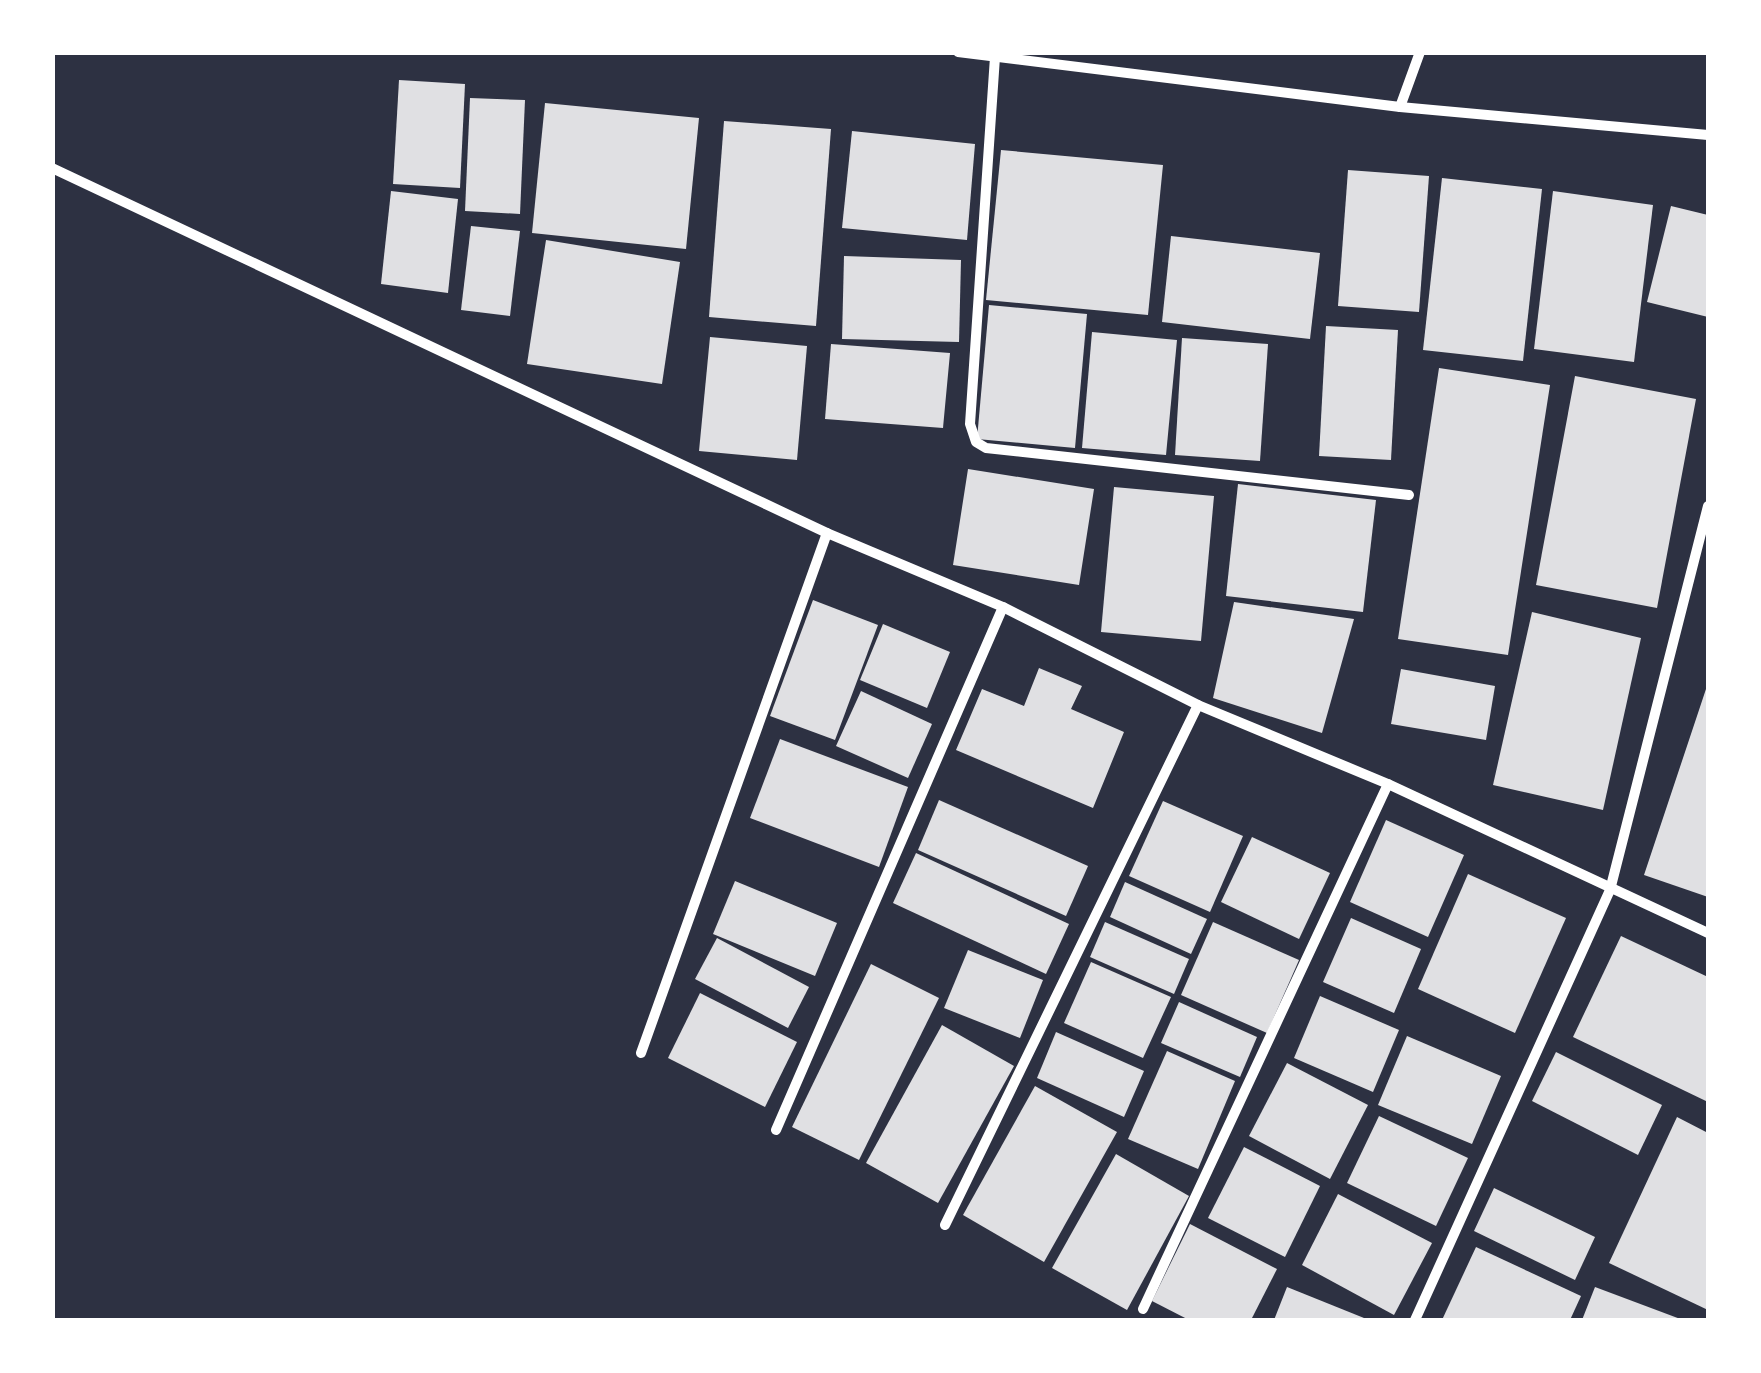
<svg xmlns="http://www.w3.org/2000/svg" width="1761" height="1373" font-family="'Work Sans',sans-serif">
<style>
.building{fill:#e0e0e3}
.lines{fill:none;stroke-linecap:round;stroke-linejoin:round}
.minor{stroke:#fff;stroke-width:10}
</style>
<rect width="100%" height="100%" fill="#2d3142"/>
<g class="building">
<path d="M 399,80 L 465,84 L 460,188 L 393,184 Z"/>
<path d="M 470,98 L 525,100 L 520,214 L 465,211 Z"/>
<path d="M 545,103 L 699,118 L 686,249 L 532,233 Z"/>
<path d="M 724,121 L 831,129 L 816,326 L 709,317 Z"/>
<path d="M 852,131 L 975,144 L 967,240 L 842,228 Z"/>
<path d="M 1001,150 L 1163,165 L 1148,315 L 986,300 Z"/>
<path d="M 1348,170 L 1429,176 L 1419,312 L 1338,306 Z"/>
<path d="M 1442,178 L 1542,189 L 1523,361 L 1423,350 Z"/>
<path d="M 391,191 L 458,199 L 448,293 L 381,284 Z"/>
<path d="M 1553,191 L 1653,205 L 1634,362 L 1534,349 Z"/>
<path d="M 1671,206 L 1708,215 L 1708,317 L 1647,302 Z"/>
<path d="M 471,226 L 520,231 L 510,316 L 461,310 Z"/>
<path d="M 1171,236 L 1320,253 L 1310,339 L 1162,322 Z"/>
<path d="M 546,240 L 680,262 L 662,384 L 527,364 Z"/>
<path d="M 844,256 L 961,260 L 959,342 L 842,339 Z"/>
<path d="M 989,305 L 1087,314 L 1075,448 L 977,439 Z"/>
<path d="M 1326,326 L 1398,330 L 1391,460 L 1319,456 Z"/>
<path d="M 1092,332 L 1177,340 L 1166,455 L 1082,448 Z"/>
<path d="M 710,337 L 807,346 L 797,460 L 699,451 Z"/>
<path d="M 1182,338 L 1268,344 L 1260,461 L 1175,455 Z"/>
<path d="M 831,344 L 950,353 L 943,428 L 825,419 Z"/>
<path d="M 1439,368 L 1550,385 L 1508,655 L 1398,639 Z"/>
<path d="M 1575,376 L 1696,399 L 1657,608 L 1536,585 Z"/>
<path d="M 968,469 L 1094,489 L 1079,585 L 953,565 Z"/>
<path d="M 1238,484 L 1376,500 L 1363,612 L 1226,596 Z"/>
<path d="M 1114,487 L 1214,496 L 1201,641 L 1101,632 Z"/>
<path d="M 813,600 L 878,625 L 835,740 L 770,716 Z"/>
<path d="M 1234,602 L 1354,619 L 1322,733 L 1213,698 Z"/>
<path d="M 1532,612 L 1641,638 L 1603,810 L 1493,785 Z"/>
<path d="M 883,624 L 950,652 L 927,708 L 860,680 Z"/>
<path d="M 1039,668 L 1082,686 L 1071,709 L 1124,732 L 1093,808 L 956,750 L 982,689 L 1024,706 Z"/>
<path d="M 1401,669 L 1495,686 L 1486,740 L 1391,724 Z"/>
<path d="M 1708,683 L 1708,897 L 1644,875 Z"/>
<path d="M 861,691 L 932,724 L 908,778 L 836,746 Z"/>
<path d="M 780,739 L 908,787 L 879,867 L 750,818 Z"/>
<path d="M 939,800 L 1088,866 L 1066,916 L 918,850 Z"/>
<path d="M 1163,801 L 1243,836 L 1210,912 L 1129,876 Z"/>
<path d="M 1386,820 L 1464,855 L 1428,937 L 1350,902 Z"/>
<path d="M 1252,837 L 1330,873 L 1299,939 L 1221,902 Z"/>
<path d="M 916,853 L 1069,924 L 1046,974 L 893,903 Z"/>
<path d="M 1468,874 L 1566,918 L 1515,1033 L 1418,989 Z"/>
<path d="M 735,881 L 837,923 L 815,976 L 713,934 Z"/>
<path d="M 1125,882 L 1207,919 L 1191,954 L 1110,917 Z"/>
<path d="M 1351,918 L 1421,949 L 1394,1013 L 1323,982 Z"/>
<path d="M 1105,922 L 1189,959 L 1174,994 L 1090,957 Z"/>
<path d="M 1213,922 L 1299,960 L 1267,1033 L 1181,995 Z"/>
<path d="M 1621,936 L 1708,977 L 1708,1102 L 1573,1037 Z"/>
<path d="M 717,938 L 809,987 L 788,1028 L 695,979 Z"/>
<path d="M 968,950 L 1043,980 L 1020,1038 L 944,1008 Z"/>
<path d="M 1091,962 L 1171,997 L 1143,1058 L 1064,1023 Z"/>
<path d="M 871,964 L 939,998 L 859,1160 L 792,1127 Z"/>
<path d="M 700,993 L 797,1042 L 765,1107 L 668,1058 Z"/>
<path d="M 1320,996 L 1399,1030 L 1373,1092 L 1294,1058 Z"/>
<path d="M 1179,1002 L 1257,1037 L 1240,1077 L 1161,1043 Z"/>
<path d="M 942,1025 L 1014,1066 L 938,1203 L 866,1163 Z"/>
<path d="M 1056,1032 L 1144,1071 L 1124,1117 L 1037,1078 Z"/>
<path d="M 1407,1036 L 1501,1076 L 1472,1144 L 1378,1105 Z"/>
<path d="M 1167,1051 L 1235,1081 L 1198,1169 L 1128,1139 Z"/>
<path d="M 1556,1052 L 1662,1105 L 1638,1155 L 1532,1101 Z"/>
<path d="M 1287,1063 L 1368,1105 L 1330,1179 L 1249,1136 Z"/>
<path d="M 1035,1086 L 1117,1132 L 1044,1262 L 963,1215 Z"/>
<path d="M 1379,1116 L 1468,1158 L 1436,1226 L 1347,1183 Z"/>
<path d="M 1677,1117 L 1708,1133 L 1708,1310 L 1609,1263 Z"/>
<path d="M 1244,1147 L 1320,1186 L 1285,1257 L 1208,1218 Z"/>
<path d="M 1116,1154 L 1189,1196 L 1127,1310 L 1052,1268 Z"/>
<path d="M 1494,1188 L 1595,1237 L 1575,1280 L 1474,1231 Z"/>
<path d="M 1338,1194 L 1432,1243 L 1394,1315 L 1302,1265 Z"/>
<path d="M 1190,1224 L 1277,1269 L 1251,1320 L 1189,1320 L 1152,1301 Z"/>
<path d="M 1476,1247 L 1581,1296 L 1570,1320 L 1442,1320 Z"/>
<path d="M 1287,1287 L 1369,1320 L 1274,1320 Z"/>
<path d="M 1595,1287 L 1683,1320 L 1582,1320 Z"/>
</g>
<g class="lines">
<g class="minor">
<path d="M 958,52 L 1400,107 L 1708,135"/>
<path d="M 995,57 L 970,424 L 976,442 L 986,448 L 1409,495"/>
<path d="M 1400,107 L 1420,52"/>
<path d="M 52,168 L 827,533 L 1003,607 L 1198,705 L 1388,784 L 1708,933"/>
<path d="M 641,1053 L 827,533"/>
<path d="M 776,1130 L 1003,607"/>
<path d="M 945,1225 L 1198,705"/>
<path d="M 1143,1309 L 1388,784"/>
<path d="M 1415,1320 L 1610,890 L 1708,506"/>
</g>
</g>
<rect width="1761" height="1373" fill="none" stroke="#ffffff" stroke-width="110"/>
</svg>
